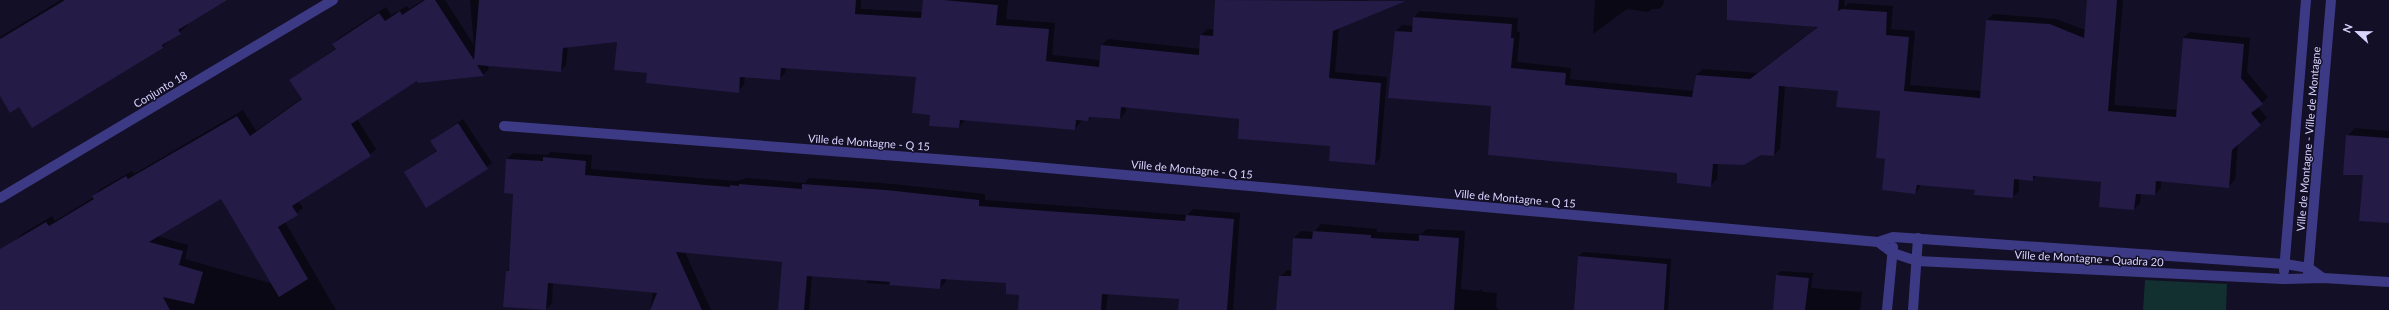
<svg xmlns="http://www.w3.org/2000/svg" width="2389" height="310" font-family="Lato,sans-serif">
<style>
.green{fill:#12302f}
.shadow{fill:#0007;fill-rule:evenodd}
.building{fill:#241b47}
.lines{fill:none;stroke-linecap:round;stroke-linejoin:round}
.minor{stroke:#3d3a85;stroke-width:10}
.labels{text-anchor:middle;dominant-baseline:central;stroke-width:3;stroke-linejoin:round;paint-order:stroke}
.street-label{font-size:11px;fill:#d9d4ff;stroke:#130f26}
</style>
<rect width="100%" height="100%" fill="#130f26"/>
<path class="green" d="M 2145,280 L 2227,284 L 2226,310 L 2143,310 Z"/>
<g class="shadow">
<path d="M 61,0 L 224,0 L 186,23 L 188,25 L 162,47 L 20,106 L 0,94 L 0,37 Z"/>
<path d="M 423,0 L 445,0 L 474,45 L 470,0 L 861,0 L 861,9 L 923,12 L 924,0 L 1008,0 L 1006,19 L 1055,23 L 1052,55 L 1100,60 L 1102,45 L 1108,39 L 1200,49 L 1201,35 L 1208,29 L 1268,34 L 1270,0 L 1369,0 L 1368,12 L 1339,27 L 1335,72 L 1387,77 L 1380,158 L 1374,164 L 1331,145 L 1240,118 L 1126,107 L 1126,112 L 1120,118 L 1092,116 L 1088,120 L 1082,120 L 1075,129 L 965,120 L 959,127 L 931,114 L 917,76 L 786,67 L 785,73 L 779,79 L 745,76 L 744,85 L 738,91 L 648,72 L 618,41 L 568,46 L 566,65 L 560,71 L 487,65 L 489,69 L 483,75 L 418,82 L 417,80 L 357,119 L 376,149 L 370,155 L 298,201 L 303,208 L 285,222 L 336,310 L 0,310 L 0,255 L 22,234 L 52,216 L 55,221 L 94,197 L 99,190 L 132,171 L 134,174 L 243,110 L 256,131 L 302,98 L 291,80 L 336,48 L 333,44 L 339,38 L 386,7 L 391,15 L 407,6 L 409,9 ZM 221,198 L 273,284 L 185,259 L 188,245 L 157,236 Z"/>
<path d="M 1595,0 L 1664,0 L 1663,5 L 1659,9 L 1652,9 L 1648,12 L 1627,9 L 1593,34 Z"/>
<path d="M 1754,0 L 1845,0 L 1844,7 L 1849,3 L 1893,6 L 1891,29 L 1915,31 L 1910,85 L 1982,91 L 1987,20 L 1993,14 L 2056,19 L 2085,30 L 2088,0 L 2123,0 L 2114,105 L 2177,110 L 2183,38 L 2190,32 L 2250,38 L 2247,72 L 2268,97 L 2258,107 L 2267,118 L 2238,143 L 2235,180 L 2228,187 L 2161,181 L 2161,188 L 2155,194 L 2141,193 L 2140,203 L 2134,209 L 2102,181 L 2037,175 L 2032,180 L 2019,179 L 2019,191 L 2013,197 L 1976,190 L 1922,184 L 1915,193 L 1886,158 L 1881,110 L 1839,90 L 1785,85 L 1780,149 L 1774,155 L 1761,154 L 1718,163 L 1717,179 L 1710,186 L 1678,172 L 1492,105 L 1396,31 L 1402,25 L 1414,26 L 1414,17 L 1420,11 L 1518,18 L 1517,32 L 1520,32 L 1517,62 L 1571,68 L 1570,79 L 1694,91 L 1696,75 L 1703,69 L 1757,73 L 1819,26 Z"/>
<path d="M 463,119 L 492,163 L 427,206 L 405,172 L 437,150 L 432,141 L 436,137 Z"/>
<path d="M 2355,128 L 2389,131 L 2389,222 L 2364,174 L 2347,136 Z"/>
<path d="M 551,152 L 592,155 L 591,169 L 736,181 L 747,178 L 805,183 L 809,178 L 893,184 L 985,194 L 985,200 L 1187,215 L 1193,209 L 1240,213 L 1233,310 L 1179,310 L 1180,298 L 1108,294 L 1106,310 L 1019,310 L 1020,294 L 1007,282 L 946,278 L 946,281 L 940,288 L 867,283 L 867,280 L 812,276 L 809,310 L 779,310 L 783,261 L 685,252 L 711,310 L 650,310 L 653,292 L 553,282 L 552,303 L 546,309 L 507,271 L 510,268 L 515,193 L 507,159 L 513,153 L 547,155 Z"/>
<path d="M 1321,224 L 1377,229 L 1377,232 L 1421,234 L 1427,229 L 1465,231 L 1461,289 L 1479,291 L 1481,289 L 1483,292 L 1497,293 L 1496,307 L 1499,310 L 1277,310 L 1280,277 L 1287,270 L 1292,270 L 1294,238 L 1301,231 L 1314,232 Z"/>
<path d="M 1583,252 L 1671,259 L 1668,310 L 1575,310 L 1579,256 Z"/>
<path d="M 1781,271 L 1813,273 L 1811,288 L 1862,292 L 1860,310 L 1774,310 L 1776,276 Z"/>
</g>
<g class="building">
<path d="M 65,0 L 227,0 L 178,30 L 181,34 L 162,45 L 163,48 L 32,128 L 19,107 L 10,113 L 0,96 L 0,39 Z"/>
<path d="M 425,0 L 435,0 L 474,60 L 479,0 L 856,0 L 855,14 L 921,18 L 923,0 L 944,0 L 998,5 L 996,25 L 1049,29 L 1046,61 L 1099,67 L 1101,45 L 1199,55 L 1200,35 L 1213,36 L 1215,0 L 1406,1 L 1333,31 L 1329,78 L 1381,83 L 1375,165 L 1329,161 L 1330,146 L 1238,139 L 1239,119 L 1121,107 L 1120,119 L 1089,117 L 1088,121 L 1076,120 L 1075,130 L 960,120 L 959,128 L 929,126 L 930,115 L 912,113 L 916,77 L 781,68 L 780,80 L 740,77 L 739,93 L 646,83 L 647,73 L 614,70 L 617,42 L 563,48 L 561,72 L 477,65 L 484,76 L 418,83 L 417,81 L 351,124 L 371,156 L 292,206 L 298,215 L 278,227 L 308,279 L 279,297 L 221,199 L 149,242 L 183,251 L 179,265 L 203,272 L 194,304 L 163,297 L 170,310 L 0,310 L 0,249 L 46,222 L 49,226 L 94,199 L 92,196 L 126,176 L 128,179 L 237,116 L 250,136 L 302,99 L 289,80 L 336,49 L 332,44 L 379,13 L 385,21 L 400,11 L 402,15 Z"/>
<path d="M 1727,0 L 1839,0 L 1838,11 L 1842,9 L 1887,12 L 1886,35 L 1909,37 L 1904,91 L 1980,98 L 1986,20 L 2050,24 L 2084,38 L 2087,0 L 2117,0 L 2108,111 L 2176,117 L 2183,38 L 2244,44 L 2241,78 L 2263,104 L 2251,113 L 2261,125 L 2232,150 L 2229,188 L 2156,181 L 2155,195 L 2136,194 L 2134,210 L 2099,207 L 2101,182 L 2033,176 L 2033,181 L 2014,179 L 2013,198 L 1974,195 L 1975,190 L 1917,185 L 1915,194 L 1882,190 L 1885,159 L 1876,158 L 1880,111 L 1836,107 L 1838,91 L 1779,86 L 1774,156 L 1761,155 L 1744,165 L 1713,164 L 1711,187 L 1677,183 L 1677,173 L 1488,155 L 1491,106 L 1388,98 L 1395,31 L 1412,32 L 1413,17 L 1512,24 L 1511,38 L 1514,38 L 1511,68 L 1566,73 L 1565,85 L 1692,97 L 1696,75 L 1750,79 L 1818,27 L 1727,20 Z"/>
<path d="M 458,123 L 488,169 L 426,208 L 404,172 L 437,151 L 430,141 Z"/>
<path d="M 2346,135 L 2389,138 L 2389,223 L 2359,221 L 2363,175 L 2343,175 Z"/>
<path d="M 543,157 L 586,161 L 585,175 L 730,187 L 730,185 L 739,186 L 739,184 L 802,189 L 802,184 L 886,190 L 979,200 L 979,206 L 1185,221 L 1186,215 L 1234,219 L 1227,310 L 1178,310 L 1179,299 L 1102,294 L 1101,310 L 1018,310 L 1019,295 L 1006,294 L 1006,283 L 941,279 L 940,289 L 889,285 L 890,282 L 807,276 L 804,310 L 778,310 L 782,262 L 676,252 L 702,310 L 650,310 L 657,293 L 548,283 L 546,310 L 503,307 L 506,271 L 509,271 L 513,194 L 504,193 L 506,159 L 543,161 Z"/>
<path d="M 1313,231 L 1371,235 L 1371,238 L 1419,241 L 1419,235 L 1459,238 L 1454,310 L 1276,310 L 1279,276 L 1291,276 L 1293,238 L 1312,239 Z"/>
<path d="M 1578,256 L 1667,264 L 1664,310 L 1574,310 Z"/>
<path d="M 1776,275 L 1809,278 L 1805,310 L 1773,310 Z"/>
</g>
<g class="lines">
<g class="minor">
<path d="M 504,126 L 1002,164 L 1878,242 L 1893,237 L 2285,264 L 2309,268 L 2323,278"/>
<path d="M 0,198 L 333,0"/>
<path d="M 1878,242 L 1893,253 L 1917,261 L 2283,279 L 2323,278 L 2389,282"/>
<path d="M 2284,271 L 2306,0"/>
<path d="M 2308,273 L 2331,0"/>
<path d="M 1887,310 L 1893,247"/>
<path d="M 1913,310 L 1918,238"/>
</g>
</g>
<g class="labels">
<g class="street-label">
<text transform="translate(160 89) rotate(-31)">Conjunto 18</text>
<text transform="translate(2308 139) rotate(-85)">Ville de Montagne - Ville de Montagne</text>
<text transform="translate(869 142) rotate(4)">Ville de Montagne - Q 15</text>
<text transform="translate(1192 169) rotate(5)">Ville de Montagne - Q 15</text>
<text transform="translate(1515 198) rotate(5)">Ville de Montagne - Q 15</text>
<text transform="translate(2089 258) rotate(3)">Ville de Montagne - Quadra 20</text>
</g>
</g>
<g transform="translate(2357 32) rotate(292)" stroke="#130f26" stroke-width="3" paint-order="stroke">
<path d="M0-3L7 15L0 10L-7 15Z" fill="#d9d4ff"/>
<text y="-6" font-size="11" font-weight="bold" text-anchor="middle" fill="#d9d4ff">N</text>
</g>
</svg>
